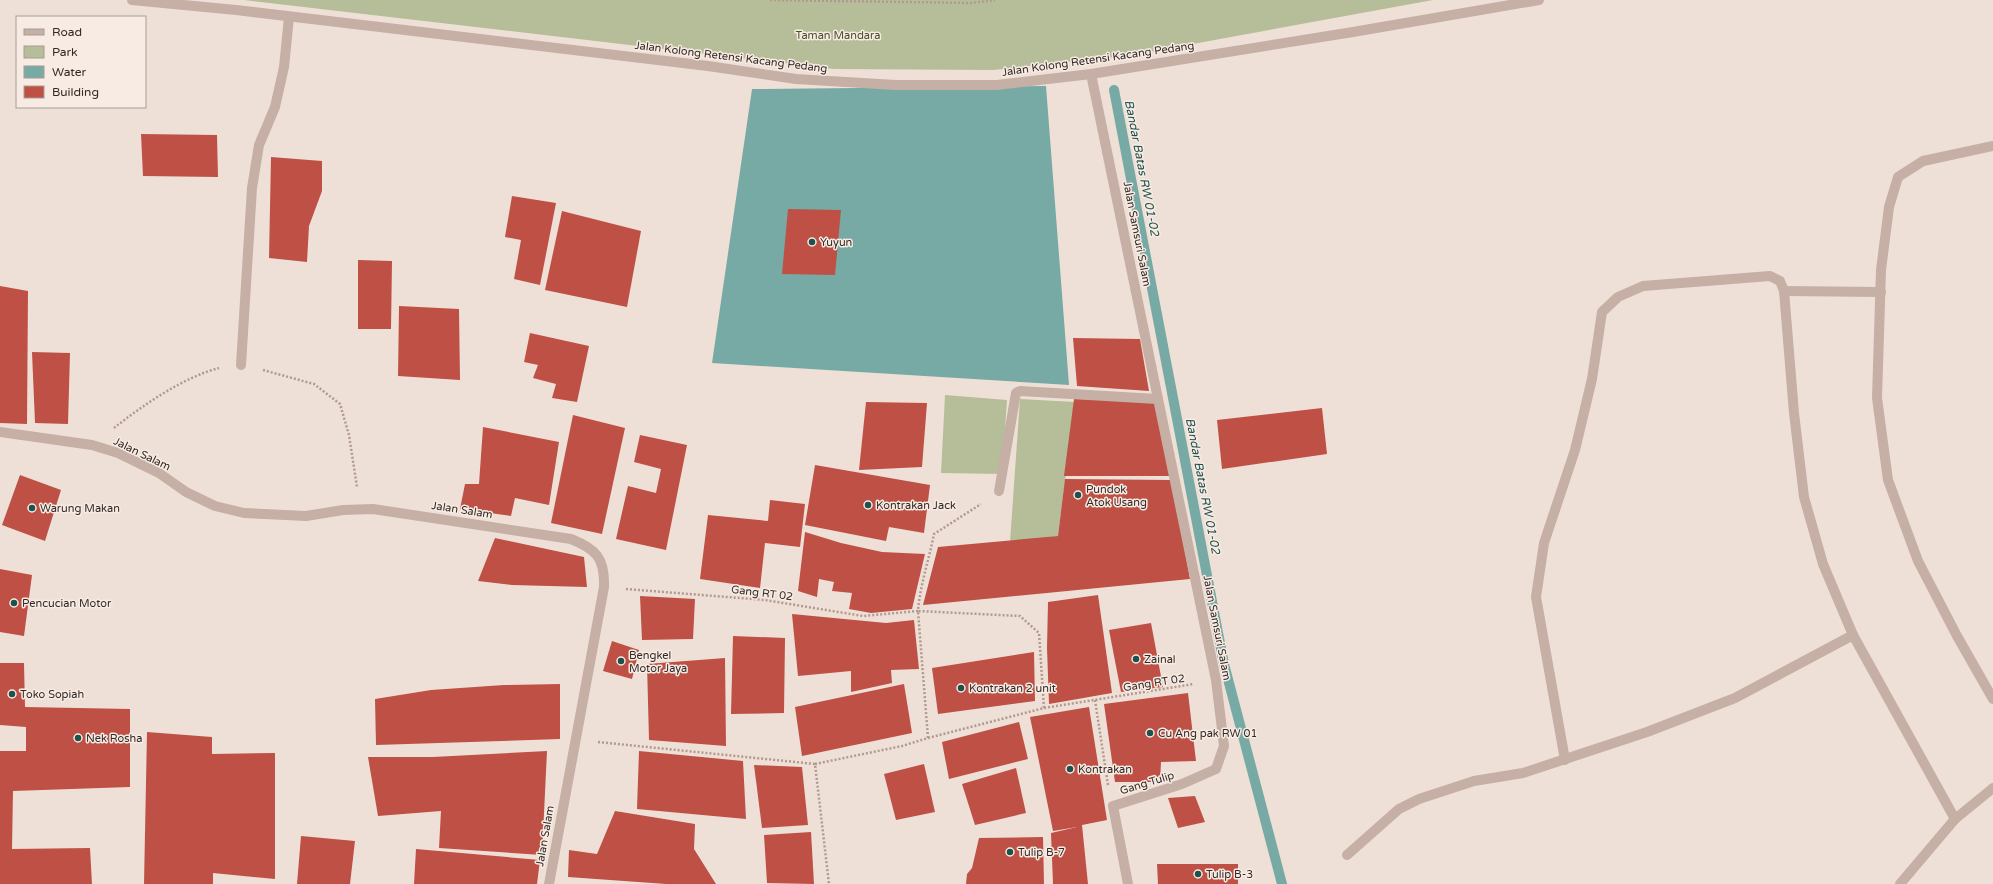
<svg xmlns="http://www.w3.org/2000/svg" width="1993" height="884" font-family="'Varela Round',sans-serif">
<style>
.green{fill:#b6bd99}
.water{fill:#78aaa5}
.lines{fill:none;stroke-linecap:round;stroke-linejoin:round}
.stream{stroke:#78aaa5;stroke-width:10}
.building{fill:#bf5045}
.path{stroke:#b2998f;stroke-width:2.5;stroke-dasharray:2 2;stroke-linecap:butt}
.minor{stroke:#c6afa4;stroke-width:10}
.poi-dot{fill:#1e514d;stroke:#f7ebe3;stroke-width:1.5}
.labels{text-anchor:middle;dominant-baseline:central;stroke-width:3;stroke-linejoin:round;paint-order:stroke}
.park-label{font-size:11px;fill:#474f2b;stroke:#f7ebe3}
.street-label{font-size:11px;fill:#322825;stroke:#f7ebe3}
.poi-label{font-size:11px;fill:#322825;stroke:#f7ebe3;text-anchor:start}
.water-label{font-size:12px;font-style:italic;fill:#1e514d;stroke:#f7ebe3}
</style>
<rect width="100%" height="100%" fill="#efe0d7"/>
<g class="green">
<path d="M 244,0 L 1433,0 L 1127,56 L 993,70 L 834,69 Z"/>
<path d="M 945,395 L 1007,400 L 1002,474 L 941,473 Z"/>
<path d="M 1020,399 L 1075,402 L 1058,536 L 1010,542 Z"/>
</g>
<path class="water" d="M 1046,86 L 1069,385 L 712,363 L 752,89 Z"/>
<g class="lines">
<path class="stream" d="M 1114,90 L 1224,664 L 1282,884"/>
</g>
<g class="building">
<path d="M 141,134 L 217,135 L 218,177 L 143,176 Z"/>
<path d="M 271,157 L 322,161 L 322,191 L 309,226 L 307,262 L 269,258 Z"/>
<path d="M 512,196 L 556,203 L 540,285 L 514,279 L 521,240 L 505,237 Z"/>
<path d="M 788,209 L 841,210 L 835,275 L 782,274 Z"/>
<path d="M 562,211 L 641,231 L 627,307 L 545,290 Z"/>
<path d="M 358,260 L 392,261 L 391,329 L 358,329 Z"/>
<path d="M 0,286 L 28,291 L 27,424 L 0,423 Z"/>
<path d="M 399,306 L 459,309 L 460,380 L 398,376 Z"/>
<path d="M 530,333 L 589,346 L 577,402 L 552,398 L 556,384 L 533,378 L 538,365 L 524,362 Z"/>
<path d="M 1073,338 L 1140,339 L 1149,391 L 1077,386 Z"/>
<path d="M 32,352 L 70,353 L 68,424 L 35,423 Z"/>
<path d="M 1074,399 L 1157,400 L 1171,476 L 1064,476 Z"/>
<path d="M 866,402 L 927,403 L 922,467 L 859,470 Z"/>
<path d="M 1322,408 L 1327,454 L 1222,469 L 1217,420 Z"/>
<path d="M 573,415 L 625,428 L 602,534 L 551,523 Z"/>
<path d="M 483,427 L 559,442 L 549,505 L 515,498 L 511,516 L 460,509 L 465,484 L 479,484 Z"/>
<path d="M 640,435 L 687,445 L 666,550 L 616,539 L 628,486 L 656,493 L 661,469 L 634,462 Z"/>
<path d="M 815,465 L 930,485 L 924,533 L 889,527 L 886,541 L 805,525 Z"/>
<path d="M 20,475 L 61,490 L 45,541 L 2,525 Z"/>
<path d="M 1065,479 L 1172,480 L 1190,579 L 923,605 L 938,547 L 1058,536 Z"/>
<path d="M 770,500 L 805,504 L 800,547 L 765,543 L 760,588 L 700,579 L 708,515 L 768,521 Z"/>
<path d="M 805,532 L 841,543 L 882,552 L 925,554 L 912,609 L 871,613 L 849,609 L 852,593 L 832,591 L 834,582 L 819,579 L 817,597 L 798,591 Z"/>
<path d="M 495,538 L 584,557 L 587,587 L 512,585 L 478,581 Z"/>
<path d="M 0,569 L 32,575 L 24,636 L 0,632 Z"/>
<path d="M 1098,595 L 1112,693 L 1049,704 L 1047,648 L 1048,602 Z"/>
<path d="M 640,596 L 695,599 L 693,639 L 642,640 Z"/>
<path d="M 792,614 L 886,623 L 914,620 L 919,669 L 891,670 L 892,683 L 851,692 L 851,671 L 798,676 Z"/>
<path d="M 1151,623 L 1163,687 L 1121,692 L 1109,630 Z"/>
<path d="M 733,636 L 785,638 L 784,713 L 731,714 Z"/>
<path d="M 612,641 L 639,650 L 632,679 L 603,671 Z"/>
<path d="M 1034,652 L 1035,701 L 938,714 L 932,668 Z"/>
<path d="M 725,658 L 726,746 L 649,740 L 647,664 Z"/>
<path d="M 0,663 L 24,663 L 25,707 L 130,709 L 130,787 L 13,791 L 12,849 L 90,848 L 92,884 L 0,884 L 0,751 L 26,751 L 26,727 L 0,725 Z"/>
<path d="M 560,684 L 560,739 L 376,745 L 375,699 L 431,690 L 504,685 Z"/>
<path d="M 904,684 L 912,733 L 802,756 L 795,707 Z"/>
<path d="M 1188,693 L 1196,761 L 1161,762 L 1160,782 L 1115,782 L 1104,704 Z"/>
<path d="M 1089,707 L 1107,820 L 1082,825 L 1088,884 L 1053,884 L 1051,833 L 1077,827 L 1053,831 L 1030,717 Z"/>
<path d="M 1019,722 L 1028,759 L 949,779 L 942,742 Z"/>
<path d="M 147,732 L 212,737 L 212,754 L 275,753 L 275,879 L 213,873 L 213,884 L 144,884 Z"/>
<path d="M 547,751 L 542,855 L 439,848 L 441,811 L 378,816 L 368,757 L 433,757 Z"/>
<path d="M 639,751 L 743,761 L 746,819 L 637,809 Z"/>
<path d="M 924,764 L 935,812 L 896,820 L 884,774 Z"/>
<path d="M 754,765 L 802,767 L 808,825 L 762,828 Z"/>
<path d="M 1016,768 L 1026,813 L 975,825 L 962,784 Z"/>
<path d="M 1195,796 L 1205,822 L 1178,828 L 1168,798 Z"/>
<path d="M 615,811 L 695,824 L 694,849 L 716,884 L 666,884 L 568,877 L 569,850 L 597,854 Z"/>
<path d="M 811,832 L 814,884 L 767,883 L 764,835 Z"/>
<path d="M 301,836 L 355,841 L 350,884 L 297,884 Z"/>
<path d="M 1043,837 L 1044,884 L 966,884 L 967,874 L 972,868 L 979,838 Z"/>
<path d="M 416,849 L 540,860 L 537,884 L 414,884 Z"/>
<path d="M 1157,864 L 1238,864 L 1238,884 L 1158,884 Z"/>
</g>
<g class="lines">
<g class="path">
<path d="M 770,0 L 971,3 L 995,0"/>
<path d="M 263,370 L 314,384 L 340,404 L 349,435 L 357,487"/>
<path d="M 114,428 C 143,405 184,377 219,368"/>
<path d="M 626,589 L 765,600 L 863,616 L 918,611 C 920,585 929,560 934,534 L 981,504"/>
<path d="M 1095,700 L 1108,785"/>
<path d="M 928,738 L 918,611 L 1020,616 L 1039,633 L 1044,708"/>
<path d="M 598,742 L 815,764 L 829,884"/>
<path d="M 815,764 L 902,746 L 928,738 L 1044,708 L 1194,684"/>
</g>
<g class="minor">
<path d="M 132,0 L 236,10 L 708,66 L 796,79 L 896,85 L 997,85 L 1091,74 L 1353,32 L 1539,0"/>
<path d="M 1091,74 L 1216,680 L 1224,746 L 1216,769 L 1182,784 L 1113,806 L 1128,884"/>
<path d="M 1993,146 L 1923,161 L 1898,177 L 1889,207 L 1881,270 L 1877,398 L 1888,480 L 1918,561 L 1957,636 L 1993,699"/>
<path d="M 1784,291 L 1881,292"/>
<path d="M 241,365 L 252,188 L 259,145 L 275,107 L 284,67 L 289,17"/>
<path d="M 0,432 L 92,445 L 118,453 L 159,473 L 186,492 L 215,506 L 244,513 L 306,516 L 343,510 L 373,509 L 571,539 C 596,549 605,558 604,587 L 549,884"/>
<path d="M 999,491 L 1016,393 L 1020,391 L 1157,399"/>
<path d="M 1565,760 L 1536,597 L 1544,543 L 1575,450 L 1592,379 L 1602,312 L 1618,297 L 1643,286 L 1770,276 L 1780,281 L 1784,291 L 1794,413 L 1804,497 L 1823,564 L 1853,635 L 1955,819"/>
<path d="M 1347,855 L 1399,809 L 1419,799 L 1474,781 L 1523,773 L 1647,732 L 1735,698 L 1853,635"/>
<path d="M 1900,884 L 1955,819 L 1993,788"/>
</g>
</g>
<g class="poi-dot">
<circle cx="812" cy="242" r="4"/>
<circle cx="1078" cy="495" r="4"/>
<circle cx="868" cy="505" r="4"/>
<circle cx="32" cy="508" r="4"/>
<circle cx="14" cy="603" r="4"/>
<circle cx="1136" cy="659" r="4"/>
<circle cx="621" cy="661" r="4"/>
<circle cx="961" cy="688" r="4"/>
<circle cx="12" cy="694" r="4"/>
<circle cx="1150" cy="733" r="4"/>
<circle cx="78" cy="738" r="4"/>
<circle cx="1070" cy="769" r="4"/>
<circle cx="1010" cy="852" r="4"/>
<circle cx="1198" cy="874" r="4"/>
</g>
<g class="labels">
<g class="park-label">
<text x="838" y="35">Taman Mandara</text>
</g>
<g class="street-label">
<text transform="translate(731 57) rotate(7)">Jalan Kolong Retensi Kacang Pedang</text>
<text transform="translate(1098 59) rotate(-8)">Jalan Kolong Retensi Kacang Pedang</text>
<text transform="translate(1137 234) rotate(79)">Jalan Samsuri Salam</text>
<text transform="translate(142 454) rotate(26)">Jalan Salam</text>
<text transform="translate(462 510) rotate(9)">Jalan Salam</text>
<text transform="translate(762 593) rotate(7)">Gang RT 02</text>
<text transform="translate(1217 628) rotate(79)">Jalan Samsuri Salam</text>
<text transform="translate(1154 683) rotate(-9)">Gang RT 02</text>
<text transform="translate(1147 783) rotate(-17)">Gang Tulip</text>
<text transform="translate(545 836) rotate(-80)">Jalan Salam</text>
</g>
<g class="poi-label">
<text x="820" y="242">Yuyun</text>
<text x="1086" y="489">Pundok<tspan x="1086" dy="13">Atok Usang</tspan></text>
<text x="876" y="505">Kontrakan Jack</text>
<text x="40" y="508">Warung Makan</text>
<text x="22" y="603">Pencucian Motor</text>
<text x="629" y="655">Bengkel<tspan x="629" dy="13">Motor Jaya</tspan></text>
<text x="1144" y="659">Zainal</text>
<text x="969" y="688">Kontrakan 2 unit</text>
<text x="20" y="694">Toko Sopiah</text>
<text x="1158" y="733">Cu Ang pak RW 01</text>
<text x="86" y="738">Nek Rosha</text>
<text x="1078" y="769">Kontrakan</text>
<text x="1018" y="852">Tulip B-7</text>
<text x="1206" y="874">Tulip B-3</text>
</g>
<g class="water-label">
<text transform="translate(1142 168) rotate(79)">Bandar Batas RW 01-02</text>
<text transform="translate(1203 486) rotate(79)">Bandar Batas RW 01-02</text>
</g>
</g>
<rect x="16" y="16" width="130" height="92" fill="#f7ebe3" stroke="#a89d97"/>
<rect x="24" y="29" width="20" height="6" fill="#c6afa4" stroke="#a89d97"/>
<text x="52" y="36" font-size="12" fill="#322825">Road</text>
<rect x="24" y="46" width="20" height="12" fill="#b6bd99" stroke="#a89d97"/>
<text x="52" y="56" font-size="12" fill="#322825">Park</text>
<rect x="24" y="66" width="20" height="12" fill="#78aaa5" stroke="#a89d97"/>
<text x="52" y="76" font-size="12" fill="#322825">Water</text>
<rect x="24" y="86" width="20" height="12" fill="#bf5045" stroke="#a89d97"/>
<text x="52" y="96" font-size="12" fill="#322825">Building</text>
</svg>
